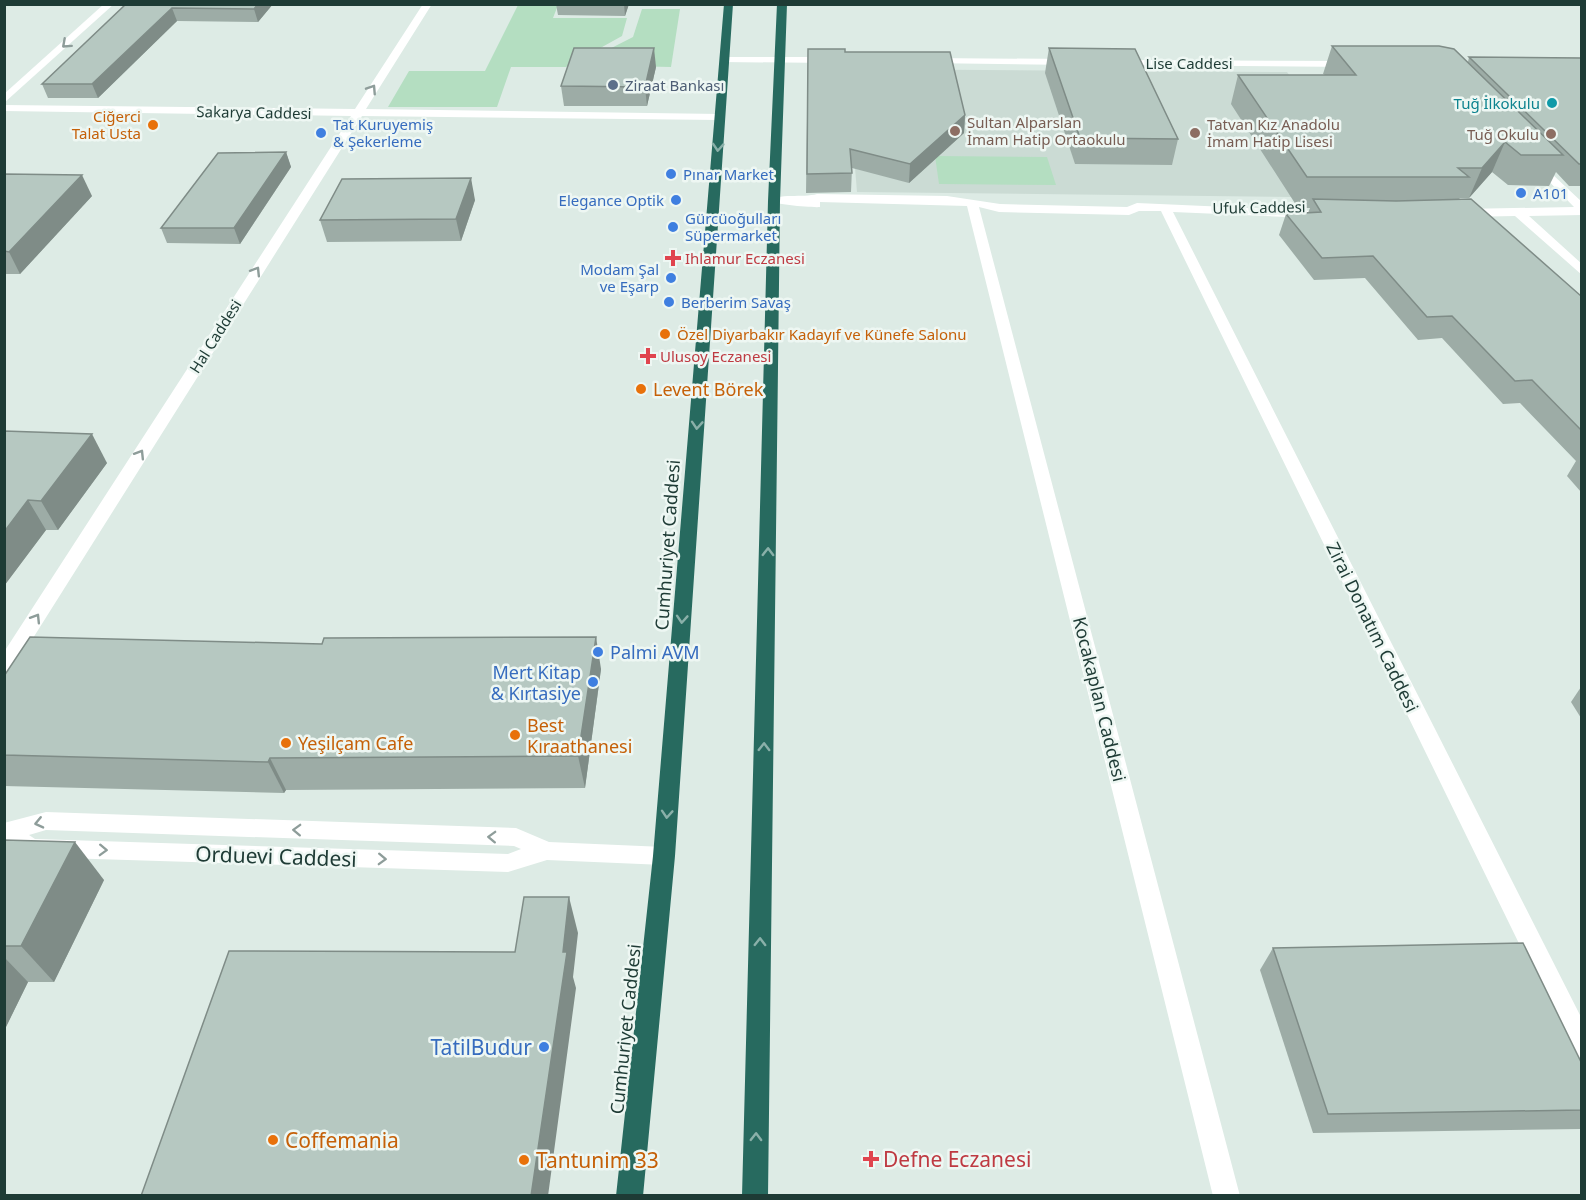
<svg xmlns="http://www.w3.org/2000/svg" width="1586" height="1200" font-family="'Noto Sans',sans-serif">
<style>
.built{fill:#cbdbd4}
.green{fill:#b4dec1}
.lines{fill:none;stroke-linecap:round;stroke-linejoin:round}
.minor{fill:#fff;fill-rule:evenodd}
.highway{fill:#276a5f;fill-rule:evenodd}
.wall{fill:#9daca6}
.shaded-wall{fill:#7f8c87}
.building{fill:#b6c8c1;stroke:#7f8c87;stroke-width:1.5}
.oneway{stroke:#8e9d9a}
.oneway2{stroke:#8ab0a9}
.service-dot{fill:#5c6f8a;stroke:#eef7f3;stroke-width:2}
.culture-dot{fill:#0f9aa8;stroke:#eef7f3;stroke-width:2}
.food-dot{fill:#e8710a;stroke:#eef7f3;stroke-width:2}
.education-dot{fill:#8d6e63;stroke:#eef7f3;stroke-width:2}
.shop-dot{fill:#3f7fe0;stroke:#eef7f3;stroke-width:2}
.health-dot{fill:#e0444e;stroke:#eef7f3;stroke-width:2}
.labels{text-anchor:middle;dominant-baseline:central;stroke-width:5;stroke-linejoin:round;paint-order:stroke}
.far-street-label{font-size:15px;fill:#1e3b35;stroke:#eef7f3}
.far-service-label{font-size:15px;fill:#4e5e75;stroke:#eef7f3;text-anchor:start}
.far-culture-label{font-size:15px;fill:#0d838f;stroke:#eef7f3;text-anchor:end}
.far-food-label{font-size:15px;fill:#c56008;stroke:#eef7f3;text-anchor:end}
.far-education-label{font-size:15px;fill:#785e54;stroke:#eef7f3;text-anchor:start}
.far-shop-label{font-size:15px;fill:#366cbe;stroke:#eef7f3;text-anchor:start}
.far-health-label{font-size:15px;fill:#be3a42;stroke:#eef7f3;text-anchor:start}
.food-label{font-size:18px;fill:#c56008;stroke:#eef7f3;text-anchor:start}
.street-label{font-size:18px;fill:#1e3b35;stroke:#eef7f3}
.shop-label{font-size:18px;fill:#366cbe;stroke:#eef7f3;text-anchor:start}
.near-street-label{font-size:21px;fill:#1e3b35;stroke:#eef7f3}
.near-shop-label{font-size:21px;fill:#366cbe;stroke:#eef7f3;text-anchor:end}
.near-food-label{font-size:21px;fill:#c56008;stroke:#eef7f3;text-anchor:start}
.near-health-label{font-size:21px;fill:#be3a42;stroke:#eef7f3;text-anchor:start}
</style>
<rect width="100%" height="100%" fill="#ddebe5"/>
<path class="built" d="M 847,69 L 1287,72 L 1378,198 L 857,192 Z"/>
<g class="green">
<path d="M 518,5 L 558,5 L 553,18 L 627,18 L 622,36 L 566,67 L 511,67 L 497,107 L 388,107 L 409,71 L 485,71 Z"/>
<path d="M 642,9 L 680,9 L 671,67 L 578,65 L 633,37 Z"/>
<path d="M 935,156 L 1047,157 L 1056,185 L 939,184 Z"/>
</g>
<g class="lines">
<g class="minor">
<path d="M 104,4 L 114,4 L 4,103 L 4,94 Z"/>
<path d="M 423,4 L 432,4 L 366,109 L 720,114 L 725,117 L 720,120 L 362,116 L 11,673 L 4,675 L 4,652 L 351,116 L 4,111 L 4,105 L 355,109 Z"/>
<path d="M 725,57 L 831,57 L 836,60 L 831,63 L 722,62 L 720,60 Z"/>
<path d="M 927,58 L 1071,59 L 1076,62 L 1071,65 L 924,63 L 922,61 Z"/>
<path d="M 1119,60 L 1350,61 L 1355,64 L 1350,67 L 1115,65 L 1115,61 Z"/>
<path d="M 1537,160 L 1582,202 L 1582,215 L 1529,216 L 1582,264 L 1582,275 L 1515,216 L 1463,217 L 1457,213 L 1463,209 L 1574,207 L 1533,165 L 1531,163 Z"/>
<path d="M 817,194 L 947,196 L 1000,204 L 1127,207 L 1137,203 L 1314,211 L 1316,214 L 1310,218 L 1173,212 L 1582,1019 L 1582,1058 L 1573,1054 L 1161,211 L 1139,211 L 1129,215 L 999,212 L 979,207 L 1240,1196 L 1213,1196 L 967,206 L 820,202 L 820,207 C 814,208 772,204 768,201 C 778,193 803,198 817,194 Z"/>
<path d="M 46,812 L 516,828 L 549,842 L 664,847 L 672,849 L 675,856 L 672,863 L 664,865 L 547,860 L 508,872 L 31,857 L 4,841 L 4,823 ZM 46,830 L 514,846 L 521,849 L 508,854 L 35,839 L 29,835 Z"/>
</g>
<g class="highway">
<path d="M 724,4 L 733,4 L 675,856 L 643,1196 L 616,1196 L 653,856 Z"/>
<path d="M 777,4 L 787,4 L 780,201 L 768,1196 L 742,1196 L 768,201 Z"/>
</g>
</g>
<g class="wall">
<path d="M 126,4 L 273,4 L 258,22 L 177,21 L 98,98 L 48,98 L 42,84 Z"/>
<path d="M 556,4 L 629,4 L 625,16 L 558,15 Z"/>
<path d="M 1332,46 L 1468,62 L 1469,57 L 1581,58 L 1581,186 L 1569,186 L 1556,172 L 1549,186 L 1508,185 L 1492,172 L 1469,198 L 1460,198 L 1459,199 L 1581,296 L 1581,492 L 1567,476 L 1576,461 L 1520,403 L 1503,404 L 1442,338 L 1418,340 L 1365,278 L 1314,280 L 1279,235 L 1286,214 L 1308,213 L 1310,208 L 1298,208 L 1231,104 L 1238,75 L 1325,75 L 1323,74 Z"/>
<path d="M 1049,48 L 1178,139 L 1172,165 L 1075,164 L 1045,73 Z"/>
<path d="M 808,49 L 845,52 L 965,115 L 964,133 L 909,183 L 852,168 L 851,192 L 806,193 Z"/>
<path d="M 656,67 L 647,106 L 564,106 L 561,86 Z"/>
<path d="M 286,152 L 291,167 L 240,244 L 167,243 L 161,228 Z"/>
<path d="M 4,174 L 92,196 L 20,274 L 4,274 Z"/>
<path d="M 475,200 L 461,241 L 327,242 L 320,220 Z"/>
<path d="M 4,431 L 107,463 L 58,530 L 46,530 L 4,586 Z"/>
<path d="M 601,669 L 585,788 L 286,790 L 284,793 L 4,786 L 4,676 Z"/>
<path d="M 1581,687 L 1581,718 L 1571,702 Z"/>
<path d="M 4,840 L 104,880 L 54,982 L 28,982 L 4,1031 Z"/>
<path d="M 1273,948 L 1581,1062 L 1581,1129 L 1313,1133 L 1260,970 Z"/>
</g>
<g class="shaded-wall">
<path d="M 258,4 L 273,4 L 258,22 L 254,9 Z"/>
<path d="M 624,4 L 629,4 L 625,16 Z"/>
<path d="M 172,8 L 177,21 L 98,98 L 92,84 Z"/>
<path d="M 654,48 L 656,67 L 647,106 L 645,87 Z"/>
<path d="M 965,115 L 964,133 L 909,183 L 910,164 Z"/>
<path d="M 1505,142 L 1492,172 L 1469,198 L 1482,168 Z"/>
<path d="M 286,152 L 291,167 L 240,244 L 234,228 Z"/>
<path d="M 82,175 L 92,196 L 20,274 L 9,252 Z"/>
<path d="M 471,178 L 475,200 L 461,241 L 456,219 Z"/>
<path d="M 92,434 L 107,463 L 58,530 L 41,501 Z"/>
<path d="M 28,500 L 46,530 L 4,586 L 4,532 Z"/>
<path d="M 596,637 L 601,669 L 585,788 L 578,756 Z"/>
<path d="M 270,758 L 286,790 L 284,793 L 268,762 Z"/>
<path d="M 75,842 L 104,880 L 54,982 L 21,946 Z"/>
<path d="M 569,897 L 578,933 L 573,977 L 576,988 L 548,1196 L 531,1196 Z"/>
<path d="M 4,957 L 28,982 L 4,1031 Z"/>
</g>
<g class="building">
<path d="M 126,4 L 258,4 L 254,9 L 172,8 L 92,84 L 42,84 Z"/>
<path d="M 1332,46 L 1439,46 L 1454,49 L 1563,155 L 1521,155 L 1505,142 L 1482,168 L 1458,168 L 1469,177 L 1307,177 L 1238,75 L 1356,75 Z"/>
<path d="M 574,48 L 654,48 L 645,87 L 561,86 Z"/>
<path d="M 1049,48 L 1135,49 L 1178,139 L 1080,138 Z"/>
<path d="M 808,49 L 845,49 L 845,52 L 950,52 L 965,115 L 910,164 L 850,149 L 852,173 L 807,174 Z"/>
<path d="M 1469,57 L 1581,58 L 1581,164 L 1579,164 Z"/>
<path d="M 286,152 L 234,228 L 161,228 L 218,153 Z"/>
<path d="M 4,174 L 82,175 L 9,252 L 4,251 Z"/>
<path d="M 471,178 L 456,219 L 320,220 L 342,179 Z"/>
<path d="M 1313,199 L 1396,201 L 1471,199 L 1581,296 L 1581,430 L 1532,380 L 1515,381 L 1452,316 L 1427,317 L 1373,256 L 1322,258 L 1286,214 L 1321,212 Z"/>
<path d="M 4,431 L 92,434 L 41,501 L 28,500 L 4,532 Z"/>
<path d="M 30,637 L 322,644 L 324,638 L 596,637 L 578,756 L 270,758 L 268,762 L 4,755 L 4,676 Z"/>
<path d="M 4,840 L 75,842 L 21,946 L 4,946 Z"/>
<path d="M 524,897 L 569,897 L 563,952 L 567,952 L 531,1196 L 141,1196 L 229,951 L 515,952 Z"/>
<path d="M 1523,943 L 1581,1062 L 1581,1110 L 1328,1114 L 1273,948 Z"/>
</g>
<defs><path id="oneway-chevron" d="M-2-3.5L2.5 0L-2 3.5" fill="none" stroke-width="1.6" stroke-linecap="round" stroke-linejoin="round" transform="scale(1.5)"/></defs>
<g class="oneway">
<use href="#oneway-chevron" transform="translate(66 44) rotate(138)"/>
<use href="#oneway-chevron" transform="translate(372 89) rotate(-57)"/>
<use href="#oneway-chevron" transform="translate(256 271) rotate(-58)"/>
<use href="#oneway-chevron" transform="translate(140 454) rotate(-58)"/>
<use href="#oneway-chevron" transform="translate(36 618) rotate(-58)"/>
<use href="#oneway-chevron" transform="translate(39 823) rotate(167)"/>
<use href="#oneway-chevron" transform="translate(297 830) rotate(-178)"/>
<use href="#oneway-chevron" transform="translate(492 837) rotate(-178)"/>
<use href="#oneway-chevron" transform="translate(103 850) rotate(2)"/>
<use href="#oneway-chevron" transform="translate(382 859) rotate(2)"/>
</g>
<g class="oneway2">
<use href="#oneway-chevron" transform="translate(718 147) rotate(94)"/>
<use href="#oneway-chevron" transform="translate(697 425) rotate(94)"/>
<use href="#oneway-chevron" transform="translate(768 552) rotate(-89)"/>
<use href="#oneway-chevron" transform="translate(682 619) rotate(94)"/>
<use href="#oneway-chevron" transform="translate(764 747) rotate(-89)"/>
<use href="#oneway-chevron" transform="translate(667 814) rotate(94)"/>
<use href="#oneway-chevron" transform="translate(760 942) rotate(-89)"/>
<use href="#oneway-chevron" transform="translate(756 1137) rotate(-89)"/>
</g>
<circle class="service-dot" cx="613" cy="85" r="6"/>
<circle class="culture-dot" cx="1552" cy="103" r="6"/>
<g class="food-dot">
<circle cx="153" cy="125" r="6"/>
<circle cx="665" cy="334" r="6"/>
<circle cx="641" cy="389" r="6"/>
<circle cx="515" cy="735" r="6"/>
<circle cx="286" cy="743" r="6"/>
<circle cx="273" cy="1140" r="6"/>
<circle cx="524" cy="1160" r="6"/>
</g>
<g class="education-dot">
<circle cx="955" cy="131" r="6"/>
<circle cx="1195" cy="133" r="6"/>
<circle cx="1551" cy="134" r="6"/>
</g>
<g class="shop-dot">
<circle cx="321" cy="133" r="6"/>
<circle cx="671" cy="174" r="6"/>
<circle cx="1521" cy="193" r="6"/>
<circle cx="676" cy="200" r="6"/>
<circle cx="673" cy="227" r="6"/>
<circle cx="671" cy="278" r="6"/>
<circle cx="669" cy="302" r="6"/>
<circle cx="598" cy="652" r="6"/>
<circle cx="593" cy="682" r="6"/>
<circle cx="544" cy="1047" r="6"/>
</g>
<g class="health-dot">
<path d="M670 249h6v6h6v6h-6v6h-6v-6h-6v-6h6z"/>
<path d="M645 347h6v6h6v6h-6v6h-6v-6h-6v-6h6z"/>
<path d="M868 1150h6v6h6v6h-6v6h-6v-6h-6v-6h6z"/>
</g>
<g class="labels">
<g class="far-street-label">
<text x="1189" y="63">Lise Caddesi</text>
<text transform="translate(254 112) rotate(1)">Sakarya Caddesi</text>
<text transform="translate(1259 207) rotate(-1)">Ufuk Caddesi</text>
<text transform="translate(215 336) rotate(-58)">Hal Caddesi</text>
</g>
<g class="far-service-label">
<text x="625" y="85">Ziraat Bankası</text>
</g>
<g class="far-culture-label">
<text x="1540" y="103">Tuğ İlkokulu</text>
</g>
<g class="far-food-label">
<text x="141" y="116">Ciğerci<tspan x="141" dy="17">Talat Usta</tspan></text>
<text x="677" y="334" text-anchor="start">Özel Diyarbakır Kadayıf ve Künefe Salonu</text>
</g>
<g class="far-education-label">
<text x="967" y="122">Sultan Alparslan<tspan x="967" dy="17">İmam Hatip Ortaokulu</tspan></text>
<text x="1207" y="124">Tatvan Kız Anadolu<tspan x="1207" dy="17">İmam Hatip Lisesi</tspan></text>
<text x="1539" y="134" text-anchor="end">Tuğ Okulu</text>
</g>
<g class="far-shop-label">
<text x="333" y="124">Tat Kuruyemiş<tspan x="333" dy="17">&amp; Şekerleme</tspan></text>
<text x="683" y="174">Pınar Market</text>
<text x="1533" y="193">A101</text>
<text x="664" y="200" text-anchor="end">Elegance Optik</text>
<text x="685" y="218">Gürcüoğulları<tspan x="685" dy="17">Süpermarket</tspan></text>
<text x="659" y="269" text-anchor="end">Modam Şal<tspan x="659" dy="17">ve Eşarp</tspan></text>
<text x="681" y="302">Berberim Savaş</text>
</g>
<g class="far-health-label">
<text x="685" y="258">Ihlamur Eczanesi</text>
<text x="660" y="356">Ulusoy Eczanesi</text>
</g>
<g class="food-label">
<text x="653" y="389">Levent Börek</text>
<text x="527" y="725">Best<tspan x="527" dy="21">Kıraathanesi</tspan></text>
<text x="298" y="743">Yeşilçam Cafe</text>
</g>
<g class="street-label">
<text transform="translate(667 545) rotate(-86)">Cumhuriyet Caddesi</text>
<text transform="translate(1373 627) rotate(64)">Zirai Donatım Caddesi</text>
<text transform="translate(1100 699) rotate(76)">Kocakaplan Caddesi</text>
<text transform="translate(625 1029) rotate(-84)">Cumhuriyet Caddesi</text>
</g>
<g class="shop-label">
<text x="610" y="652">Palmi AVM</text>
<text x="581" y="672" text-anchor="end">Mert Kitap<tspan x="581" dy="21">&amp; Kırtasiye</tspan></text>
</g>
<g class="near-street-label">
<text transform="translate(276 856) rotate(2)">Orduevi Caddesi</text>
</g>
<g class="near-shop-label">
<text x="532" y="1047">TatilBudur</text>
</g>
<g class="near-food-label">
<text x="285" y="1140">Coffemania</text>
<text x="536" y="1160">Tantunim 33</text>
</g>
<g class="near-health-label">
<text x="883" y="1159">Defne Eczanesi</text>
</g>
</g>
<rect width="1586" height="1200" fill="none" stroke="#1e3b35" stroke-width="12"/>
</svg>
